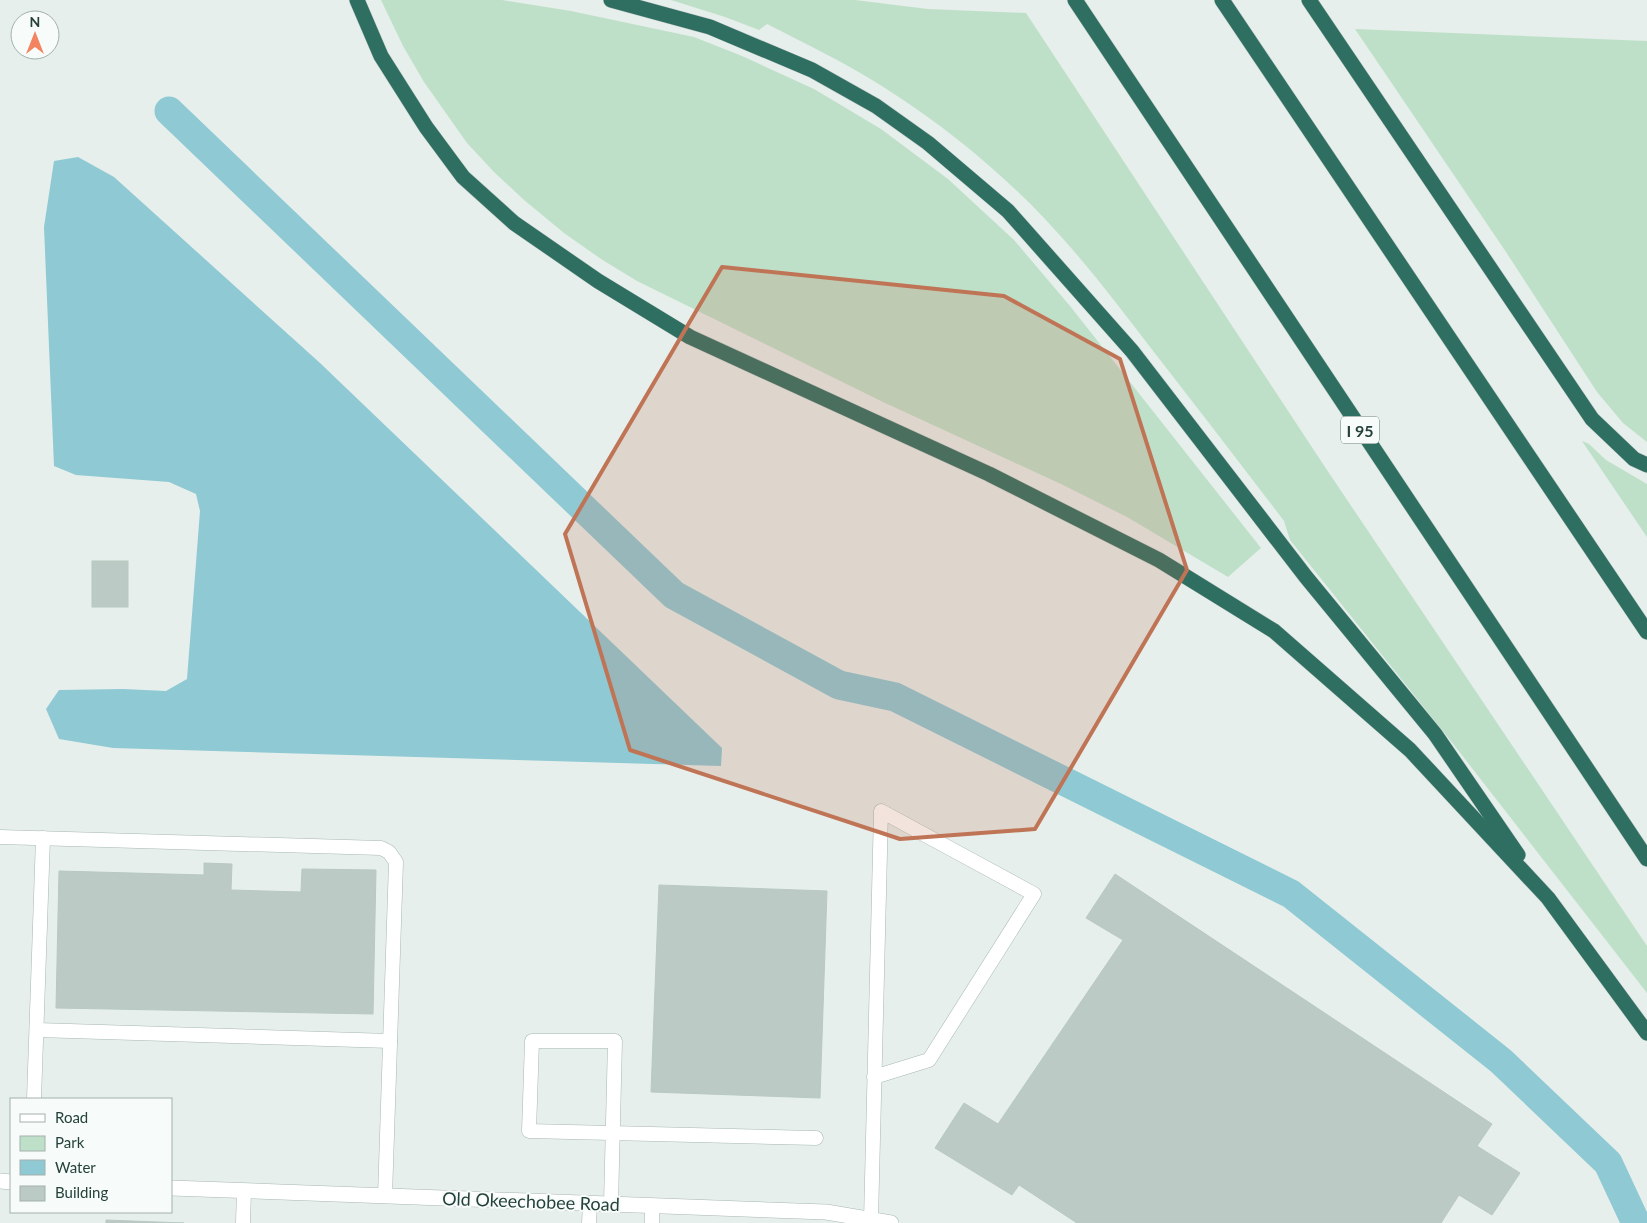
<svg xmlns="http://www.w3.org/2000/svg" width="1647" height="1223" font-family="Lato,sans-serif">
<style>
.green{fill:#bfe0c8}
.water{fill:#8ec9d4}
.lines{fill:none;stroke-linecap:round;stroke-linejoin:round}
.canal{stroke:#8ec9d4;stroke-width:29}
.building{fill:#bbcac4;stroke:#b8c9c2}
.service-casing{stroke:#a8b8b2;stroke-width:15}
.tertiary-casing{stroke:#a8b8b2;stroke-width:16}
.motorway-casing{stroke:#c2cac8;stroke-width:16}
.service{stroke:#fff;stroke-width:14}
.tertiary{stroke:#fff;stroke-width:15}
.motorway{stroke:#2f6f62;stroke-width:15}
.marked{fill:#c07456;fill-opacity:0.2;stroke:#c07456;stroke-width:4;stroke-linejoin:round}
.labels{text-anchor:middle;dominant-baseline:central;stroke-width:4;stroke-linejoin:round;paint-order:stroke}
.shield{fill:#f7fbf9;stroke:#637a73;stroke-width:1}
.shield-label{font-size:16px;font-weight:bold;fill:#24423a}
.street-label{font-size:18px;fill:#24423a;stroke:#f7fbf9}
</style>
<rect width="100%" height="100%" fill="#e6efeb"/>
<g class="green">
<path d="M 381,0 L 502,0 L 571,11 L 694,37 L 742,56 L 814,89 L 881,129 L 948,179 L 1014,240 L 1070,306 L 1261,548 L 1228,577 L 1127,517 L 1063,485 L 883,402 L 637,281 L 601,259 L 564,233 L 524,200 L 494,172 L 467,143 L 424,82 L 403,46 Z"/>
<path d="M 671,0 L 855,0 L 928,9 L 1026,13 L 1325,467 L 1647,946 L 1647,993 L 1454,745 L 1290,540 L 1284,521 C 1240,463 1195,405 1150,347 C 1105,288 1060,229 1004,179 C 965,143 922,111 877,83 C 842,61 804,43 767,24 L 759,30 L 725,17 Z"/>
<path d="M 1355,29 L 1647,41 L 1647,442 L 1623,423 L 1597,392 L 1506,252 Z"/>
<path d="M 1582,441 L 1589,444 L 1606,460 L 1647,484 L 1647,537 Z"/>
</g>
<path class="water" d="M 78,157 L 114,177 L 320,363 L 722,748 L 721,766 L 113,748 L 59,739 L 46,709 L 59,690 L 123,689 L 166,691 L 187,679 L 200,511 L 196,494 L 169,482 L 76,475 L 54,466 L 44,227 L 54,161 Z"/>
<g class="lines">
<path class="canal" d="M 169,111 L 674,595 L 839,685 L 895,697 L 1291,894 L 1501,1061 L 1608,1163 L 1636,1223"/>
</g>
<g class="building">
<rect x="92" y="561" width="36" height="46"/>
<path d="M 204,863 L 232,864 L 231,890 L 301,892 L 302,869 L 376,870 L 373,1014 L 56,1008 L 59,871 L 204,875 Z"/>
<path d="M 1115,874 L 1492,1124 L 1477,1146 L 1520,1173 L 1492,1215 L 1459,1195 L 1441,1223 L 1077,1223 L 1019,1185 L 1012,1195 L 935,1148 L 964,1103 L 998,1124 L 1123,940 L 1086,918 Z"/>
<path d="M 659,885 L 827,891 L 820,1098 L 651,1092 Z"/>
<path d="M 106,1220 L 184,1223 L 106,1223 Z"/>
</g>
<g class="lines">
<g class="service-casing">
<g id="service">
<path d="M 0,837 L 381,848 L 389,852 L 396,862 L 385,1196"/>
<path d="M 37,1030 L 390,1041"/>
<path d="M 34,1099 L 43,838"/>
<path d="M 611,1204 L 615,1041 L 532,1041 L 529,1131 L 816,1138"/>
<path d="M 871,1220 L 881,811 L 1034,894 L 929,1060 L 874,1077"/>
<path d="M 243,1223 L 244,1191"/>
<path d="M 589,1223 L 590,1204"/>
<path d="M 652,1223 L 652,1206"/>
</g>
</g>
<g class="tertiary-casing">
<g id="tertiary">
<path d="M 0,1181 L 11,1182"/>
<path d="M 171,1188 L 826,1212 L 891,1223"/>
</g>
</g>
<g class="motorway-casing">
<g id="motorway">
<path d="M 357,0 L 381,56 L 426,127 L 463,177 L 514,223 L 598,281 L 690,337 L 989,474 L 1159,560 L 1274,631 L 1410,750 L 1548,898 L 1647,1033"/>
<path d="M 611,0 L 710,27 L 812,70 L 876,106 L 928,143 L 1008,211 L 1132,351 L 1306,577 L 1435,734 L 1518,855"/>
<path d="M 1075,0 L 1647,859"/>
<path d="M 1222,0 L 1647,632"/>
<path d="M 1309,0 L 1592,419 L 1634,459 L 1647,465"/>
</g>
</g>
<use href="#service" class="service"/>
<use href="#tertiary" class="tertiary"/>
<use href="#motorway" class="motorway"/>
</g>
<path class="marked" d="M 722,267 L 1004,296 L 1120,359 L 1187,570 L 1035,829 L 900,839 L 630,750 L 565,534 Z"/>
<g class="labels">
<rect class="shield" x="1341" y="416.5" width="38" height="27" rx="4"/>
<g class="shield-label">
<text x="1360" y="430">I 95</text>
</g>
<g class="street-label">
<text transform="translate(531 1201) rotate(2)">Old Okeechobee Road</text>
</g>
</g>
<rect x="10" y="1098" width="162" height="115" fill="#f7fbf9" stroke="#a3b1ad"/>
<rect x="20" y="1114" width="25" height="8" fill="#ffffff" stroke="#a3b1ad"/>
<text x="55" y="1123" font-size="15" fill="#24423a">Road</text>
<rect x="20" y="1136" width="25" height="15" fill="#bfe0c8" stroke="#a3b1ad"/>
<text x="55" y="1148" font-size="15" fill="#24423a">Park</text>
<rect x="20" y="1160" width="25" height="15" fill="#8ec9d4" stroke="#a3b1ad"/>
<text x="55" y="1173" font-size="15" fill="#24423a">Water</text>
<rect x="20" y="1186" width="25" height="15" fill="#bbcac4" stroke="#a3b1ad"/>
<text x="55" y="1198" font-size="15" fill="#24423a">Building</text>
<g transform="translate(35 35)"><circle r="24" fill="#f7fbf9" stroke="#a3b1ad"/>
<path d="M0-4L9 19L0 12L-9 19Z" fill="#f4845f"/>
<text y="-8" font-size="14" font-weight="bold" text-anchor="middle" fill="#24423a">N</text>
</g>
</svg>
